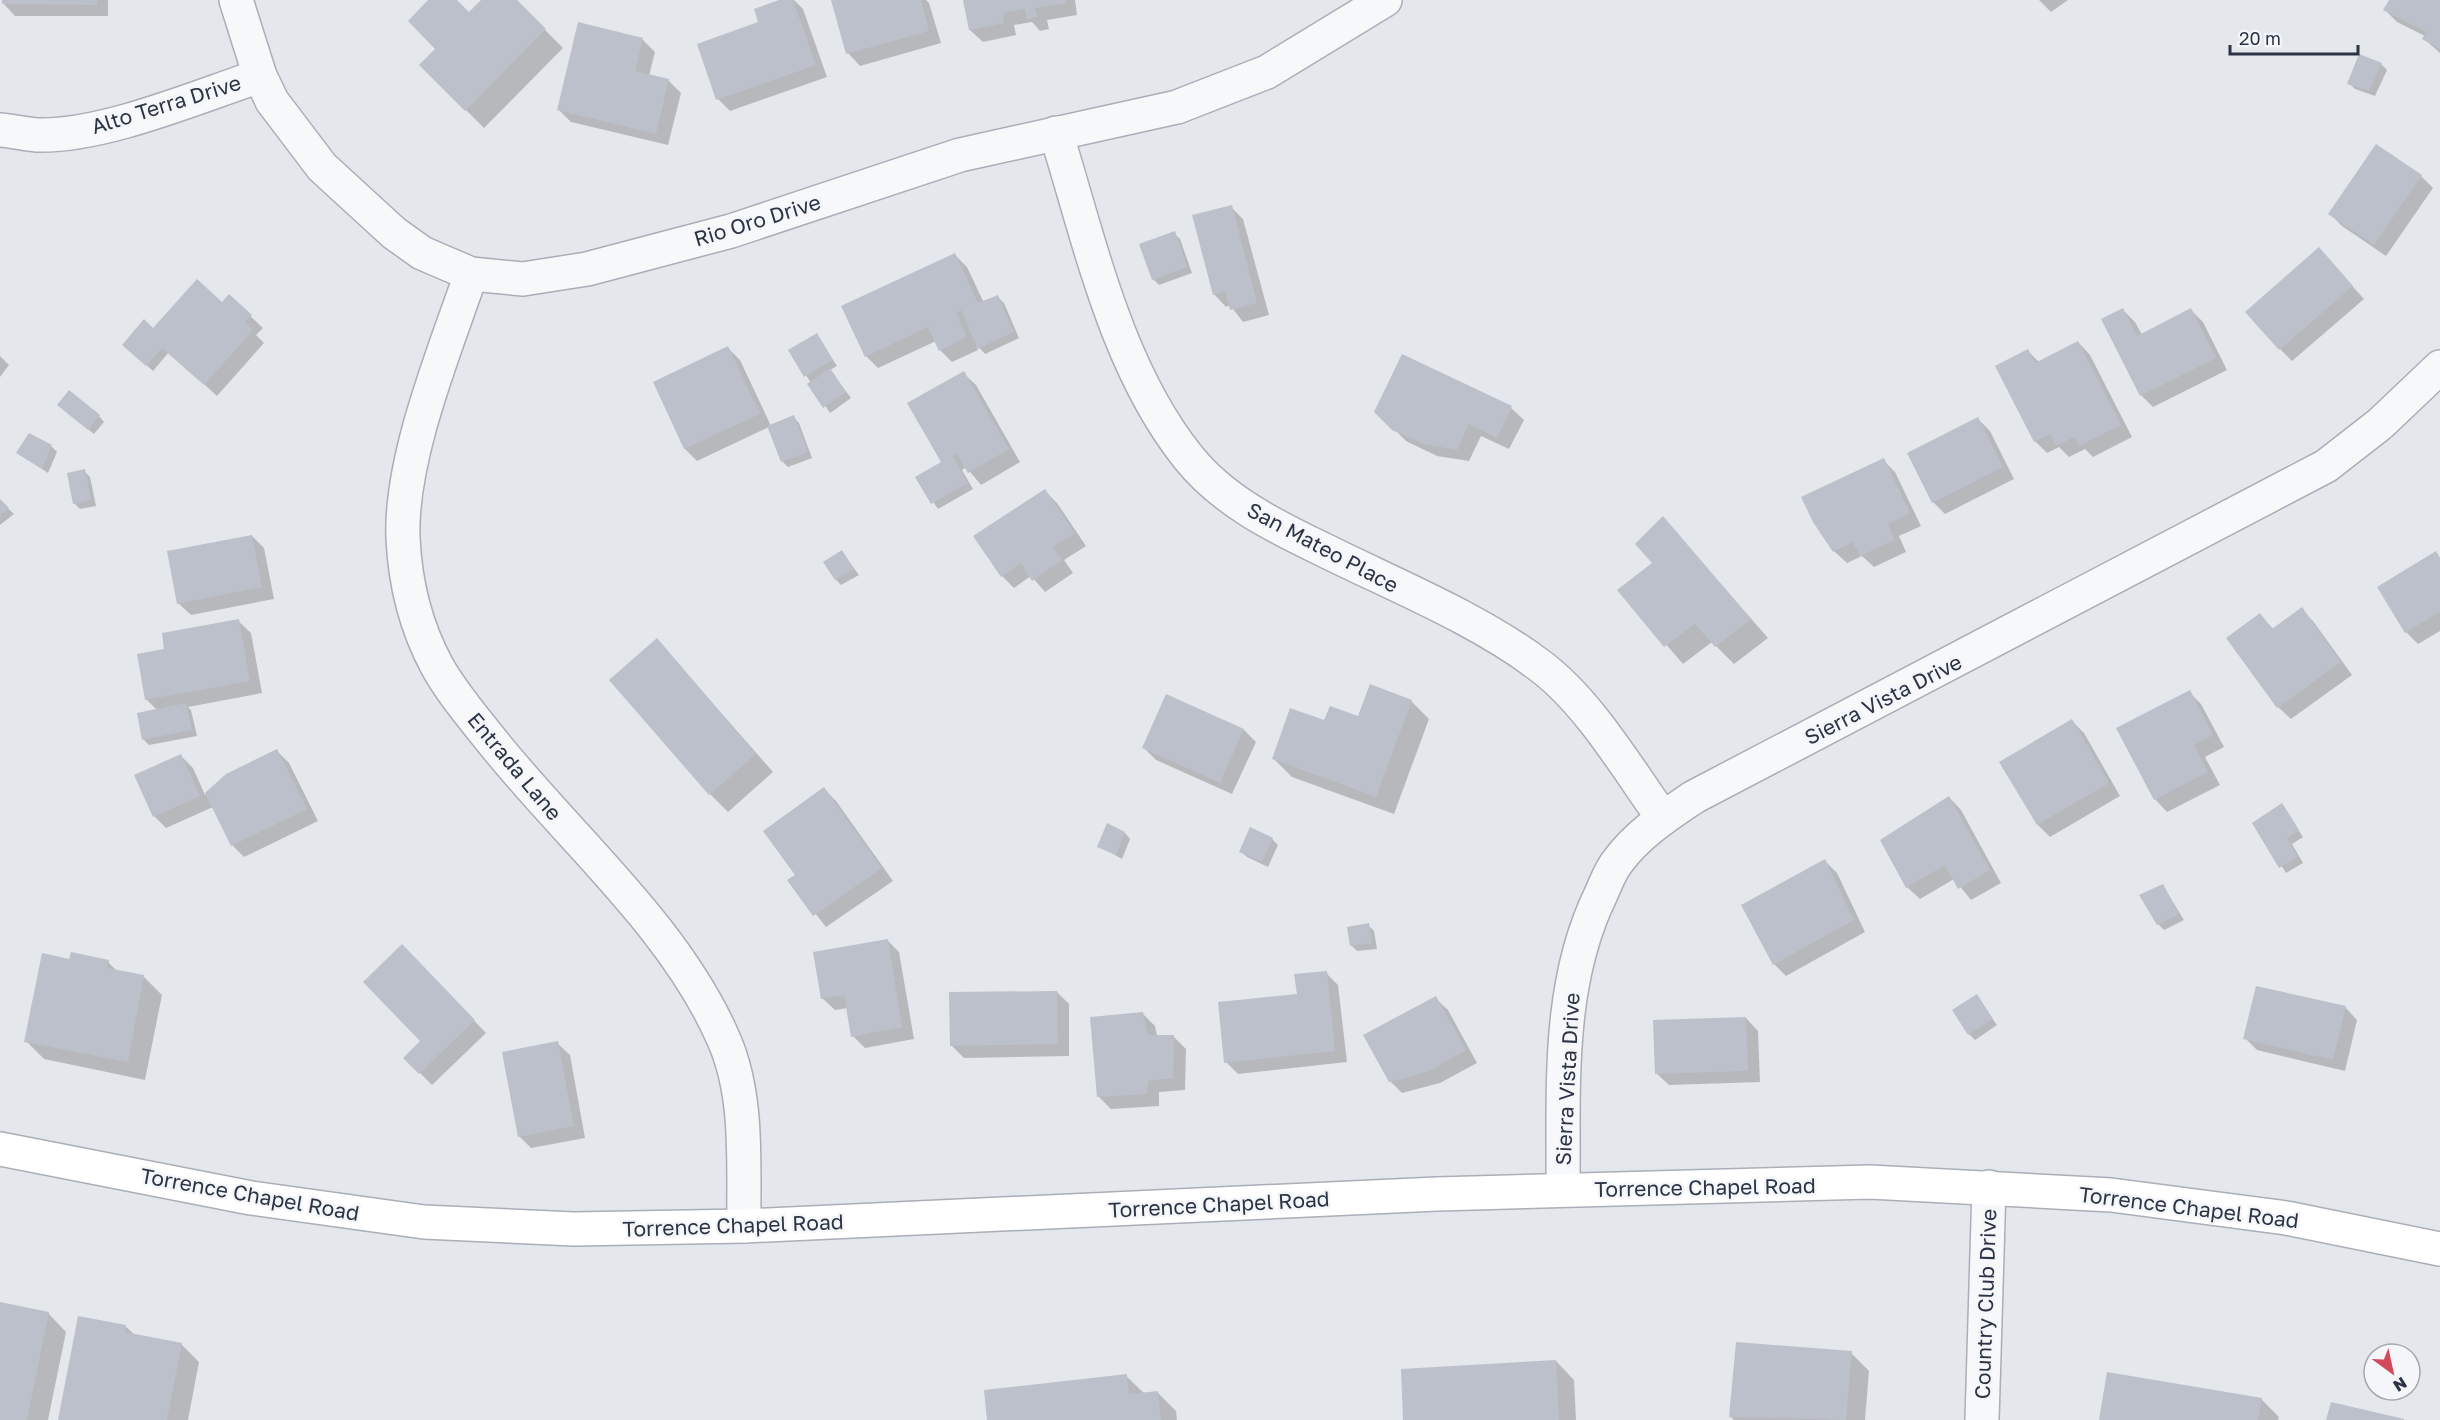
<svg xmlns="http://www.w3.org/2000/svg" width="2440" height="1420" font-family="'Golos Text',sans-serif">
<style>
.shadow{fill:#0003}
.building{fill:#bbc0ca}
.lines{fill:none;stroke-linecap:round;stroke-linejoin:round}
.street-casing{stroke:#a9aeb7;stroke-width:36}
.secondary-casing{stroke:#a9aeb7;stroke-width:36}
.street{stroke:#f7f8fa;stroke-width:33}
.secondary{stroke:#fff;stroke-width:33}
.labels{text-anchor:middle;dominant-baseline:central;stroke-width:5;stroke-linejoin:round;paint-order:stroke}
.street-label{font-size:21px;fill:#2b3445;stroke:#f4f6f9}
</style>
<rect width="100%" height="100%" fill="#e4e7ec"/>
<g class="shadow">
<path d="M 3,0 L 108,0 L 108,16 L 15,16 L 3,3 Z"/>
<path d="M 430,0 L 454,0 L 469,14 L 484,0 L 515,0 L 563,48 L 484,128 L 421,65 L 437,49 Z"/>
<path d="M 783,0 L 794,0 L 803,9 L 827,77 L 730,111 L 718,99 L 760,23 Z"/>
<path d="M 833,0 L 926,0 L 929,3 L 941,43 L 860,66 L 848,53 Z"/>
<path d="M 965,0 L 1075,0 L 1077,15 L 1047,20 L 1049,29 L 1040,31 L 1032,22 L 1014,25 L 1016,35 L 983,42 L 970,30 Z"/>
<path d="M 2039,0 L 2068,0 L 2051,12 Z"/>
<path d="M 2390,0 L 2440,0 L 2440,53 L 2424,39 L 2425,36 L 2397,22 L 2385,10 Z"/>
<path d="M 580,24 L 643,40 L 655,52 L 649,76 L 668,80 L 681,93 L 668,145 L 571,122 L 559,110 Z"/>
<path d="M 2381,64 L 2387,70 L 2375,96 L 2355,89 L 2349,83 Z"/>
<path d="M 2421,176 L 2433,188 L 2386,256 L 2342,226 L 2330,214 Z"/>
<path d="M 1231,207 L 1243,219 L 1269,315 L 1243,322 L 1230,305 L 1226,307 L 1214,294 Z"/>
<path d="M 1174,233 L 1180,239 L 1192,273 L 1159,285 L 1153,279 Z"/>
<path d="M 2319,249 L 2364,299 L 2292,361 L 2280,349 Z"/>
<path d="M 955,255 L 967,267 L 984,303 L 998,297 L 1004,303 L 1019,338 L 985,354 L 976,344 L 978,350 L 952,362 L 940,350 L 936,341 L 878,368 L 866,356 Z"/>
<path d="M 229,296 L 263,328 L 256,335 L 264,343 L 217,396 L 169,352 L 153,371 L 130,350 L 154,330 L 222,304 Z"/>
<path d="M 2123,310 L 2135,322 L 2142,335 L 2191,310 L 2203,322 L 2227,370 L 2153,407 L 2141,395 Z"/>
<path d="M 816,335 L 837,366 L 830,370 L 851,398 L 830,413 L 790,350 Z"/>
<path d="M 2078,342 L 2090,355 L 2132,437 L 2093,457 L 2085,449 L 2069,457 L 2059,447 L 2047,453 L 2035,441 L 2028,351 L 2039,362 Z"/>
<path d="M 728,348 L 740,360 L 771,426 L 793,417 L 799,423 L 812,458 L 788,467 L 782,461 L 769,427 L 697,461 L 685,449 L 655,383 Z"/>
<path d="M 0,356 L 9,365 L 0,377 Z"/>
<path d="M 1402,356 L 1511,408 L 1524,420 L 1509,449 L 1481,436 L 1469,461 L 1437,456 L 1406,441 L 1376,411 Z"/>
<path d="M 963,373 L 976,385 L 1020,462 L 981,485 L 966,467 L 962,470 L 973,489 L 938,509 L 917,478 L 944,463 Z"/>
<path d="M 65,410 L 99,416 L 104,422 L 94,434 Z"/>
<path d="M 1978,419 L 1990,431 L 2014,479 L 1945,514 L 1933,502 Z"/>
<path d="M 51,446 L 57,452 L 48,473 L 18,453 Z"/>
<path d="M 1883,460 L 1895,472 L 1921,526 L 1899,536 L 1906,552 L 1874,567 L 1862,556 L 1847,563 L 1834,551 Z"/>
<path d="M 84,471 L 90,477 L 96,506 L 80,509 L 74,503 Z"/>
<path d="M 1045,491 L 1057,503 L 1086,546 L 1064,560 L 1073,573 L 1045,592 L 1031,576 L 1014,588 L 1002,576 Z"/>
<path d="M 0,501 L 14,514 L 0,525 Z"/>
<path d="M 1663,518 L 1768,638 L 1734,664 L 1712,642 L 1683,664 L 1619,590 L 1654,563 Z"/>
<path d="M 252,536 L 264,548 L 274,599 L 191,615 L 178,603 Z"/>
<path d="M 842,552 L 859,575 L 841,585 L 836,580 Z"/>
<path d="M 2436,553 L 2440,558 L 2440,631 L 2418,644 L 2406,632 Z"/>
<path d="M 2301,609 L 2313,621 L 2352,675 L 2291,719 L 2278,707 L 2228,638 L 2260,615 L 2274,630 Z"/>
<path d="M 238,621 L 251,633 L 262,693 L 188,707 L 191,710 L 197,736 L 149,745 L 144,740 L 138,714 L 157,710 L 147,700 L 139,655 L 166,650 Z"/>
<path d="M 657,640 L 773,772 L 728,812 L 710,794 Z"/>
<path d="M 2189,692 L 2201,704 L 2224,747 L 2205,757 L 2220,785 L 2167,812 L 2155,799 Z"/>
<path d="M 1167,696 L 1244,730 L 1256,742 L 1232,794 L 1156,760 L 1144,748 Z"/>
<path d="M 1411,701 L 1429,719 L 1394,814 L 1292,777 L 1274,759 L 1325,722 L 1359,718 Z"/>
<path d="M 2072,721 L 2084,733 L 2120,796 L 2050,837 L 2038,825 L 2001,763 Z"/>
<path d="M 277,751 L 289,763 L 318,821 L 244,857 L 232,845 L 213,807 L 166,828 L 154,816 L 181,756 L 193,768 L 205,795 L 227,776 Z"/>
<path d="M 824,789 L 836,801 L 893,881 L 826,927 L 789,880 L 797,875 Z"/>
<path d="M 1949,797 L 1961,810 L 2001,883 L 1971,900 L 1954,879 L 1920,899 L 1907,887 Z"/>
<path d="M 2282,805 L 2303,837 L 2292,844 L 2303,863 L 2286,873 L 2254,823 Z"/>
<path d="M 1125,833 L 1130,839 L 1122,859 L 1099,846 Z"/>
<path d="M 1272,839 L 1278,845 L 1268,867 L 1247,857 L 1241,852 Z"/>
<path d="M 1825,861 L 1837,873 L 1865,932 L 1786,976 L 1774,964 Z"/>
<path d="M 2163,886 L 2184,920 L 2164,930 L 2158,924 Z"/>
<path d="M 1368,925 L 1374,931 L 1377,949 L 1357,951 L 1351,945 Z"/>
<path d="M 887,940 L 899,952 L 914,1039 L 865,1048 L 853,1036 L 848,1008 L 835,1010 L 822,998 Z"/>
<path d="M 414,958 L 486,1033 L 432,1085 L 405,1058 L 423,1041 Z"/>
<path d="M 71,961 L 108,962 L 118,972 L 144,977 L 162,995 L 145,1080 L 44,1059 L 26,1041 Z"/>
<path d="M 1326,973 L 1338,985 L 1347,1062 L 1238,1074 L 1226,1062 Z"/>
<path d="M 1057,992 L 1069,1004 L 1069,1056 L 964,1058 L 951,1045 Z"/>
<path d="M 1976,996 L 1997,1025 L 1975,1040 L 1969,1034 Z"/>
<path d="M 1435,998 L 1448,1010 L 1477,1063 L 1440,1083 L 1402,1093 L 1390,1081 Z"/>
<path d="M 2345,1007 L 2357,1020 L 2345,1071 L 2257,1050 L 2245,1038 Z"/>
<path d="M 1143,1014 L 1155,1026 L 1157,1036 L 1174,1037 L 1186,1049 L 1185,1090 L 1159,1092 L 1159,1106 L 1111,1109 L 1099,1097 Z"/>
<path d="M 1746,1018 L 1758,1031 L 1760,1082 L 1669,1085 L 1656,1073 Z"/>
<path d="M 557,1043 L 570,1055 L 585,1138 L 531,1148 L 519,1136 Z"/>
<path d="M 0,1304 L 48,1313 L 66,1332 L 48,1420 L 0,1420 Z"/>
<path d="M 125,1326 L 135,1335 L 181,1344 L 199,1362 L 188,1420 L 59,1420 Z"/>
<path d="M 1851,1353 L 1869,1371 L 1865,1420 L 1734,1420 L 1731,1417 Z"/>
<path d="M 1556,1361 L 1574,1380 L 1576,1420 L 1405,1420 Z"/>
<path d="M 1126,1376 L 1145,1394 L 1158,1393 L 1176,1411 L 1177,1420 L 989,1420 Z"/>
<path d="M 2261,1399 L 2279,1417 L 2278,1420 L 2101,1420 Z"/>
</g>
<g class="building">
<path d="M 2,0 L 97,0 L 97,5 L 2,4 Z"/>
<path d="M 428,0 L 457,0 L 469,12 L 481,0 L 517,0 L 546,29 L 465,111 L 419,65 L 435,49 L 408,21 Z"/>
<path d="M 779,0 L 793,0 L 816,65 L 716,100 L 697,44 L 758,22 L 754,9 Z"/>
<path d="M 831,0 L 921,0 L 929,31 L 846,54 Z"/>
<path d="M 963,0 L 1065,0 L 1066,3 L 1035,8 L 1037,17 L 1027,19 L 1025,9 L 1003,13 L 1004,23 L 969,30 Z"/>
<path d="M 2389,0 L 2440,0 L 2440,49 L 2422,39 L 2426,32 L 2383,10 Z"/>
<path d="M 578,22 L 643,38 L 635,71 L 669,79 L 656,134 L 557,110 Z"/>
<path d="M 2359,54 L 2382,63 L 2369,91 L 2347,84 Z"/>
<path d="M 2376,144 L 2422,175 L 2374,245 L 2328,214 Z"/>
<path d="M 1232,205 L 1257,303 L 1230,310 L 1225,291 L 1213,295 L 1192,215 Z"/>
<path d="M 1175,231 L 1187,267 L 1152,280 L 1139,244 Z"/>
<path d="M 2319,247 L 2353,286 L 2279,350 L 2245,312 Z"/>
<path d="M 955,253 L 978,303 L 998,295 L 1014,332 L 978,349 L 961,310 L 956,313 L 967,337 L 939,351 L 928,327 L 865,357 L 841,306 Z"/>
<path d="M 197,279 L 222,302 L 229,294 L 252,315 L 245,322 L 253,330 L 204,385 L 162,348 L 146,366 L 122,345 L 144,319 L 153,328 Z"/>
<path d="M 2123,308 L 2137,336 L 2191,308 L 2216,358 L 2140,396 L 2101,319 Z"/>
<path d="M 817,333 L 833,360 L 804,377 L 788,350 Z"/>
<path d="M 2078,341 L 2121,425 L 2079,446 L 2074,437 L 2056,446 L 2050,434 L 2034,442 L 1995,366 L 2028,349 L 2035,363 Z"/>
<path d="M 728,346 L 760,414 L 684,449 L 653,382 Z"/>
<path d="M 1402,354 L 1512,406 L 1497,438 L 1469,424 L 1457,450 L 1424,444 L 1392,430 L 1374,412 Z"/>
<path d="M 830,368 L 846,392 L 823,408 L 807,384 Z"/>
<path d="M 964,371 L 1009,449 L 968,473 L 957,454 L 953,456 L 968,483 L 931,504 L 915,477 L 941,462 L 907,403 Z"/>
<path d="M 69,390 L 100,415 L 88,430 L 57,405 Z"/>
<path d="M 794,415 L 808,452 L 781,462 L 767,426 Z"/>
<path d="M 1978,417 L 2003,467 L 1932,503 L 1907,453 Z"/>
<path d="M 29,433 L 52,445 L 42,469 L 16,453 Z"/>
<path d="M 1884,458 L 1910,513 L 1888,524 L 1895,540 L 1860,556 L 1853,542 L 1833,552 L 1813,522 L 1801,497 Z"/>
<path d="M 85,469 L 91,500 L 73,504 L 67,473 Z"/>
<path d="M 1045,489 L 1075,533 L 1053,547 L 1062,560 L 1032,581 L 1021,563 L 1001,577 L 973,536 Z"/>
<path d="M 0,499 L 9,508 L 0,515 Z"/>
<path d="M 1663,516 L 1751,619 L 1715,647 L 1695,624 L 1664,647 L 1617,590 L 1652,563 L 1635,544 Z"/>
<path d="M 252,535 L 262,587 L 177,604 L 167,551 Z"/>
<path d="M 842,550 L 854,569 L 835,580 L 823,562 Z"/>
<path d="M 2436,551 L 2440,558 L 2440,612 L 2405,633 L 2377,587 Z"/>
<path d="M 2302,607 L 2341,662 L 2277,708 L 2226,638 L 2260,613 L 2272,629 Z"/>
<path d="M 239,619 L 250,681 L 145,700 L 137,654 L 164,649 L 162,633 Z"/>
<path d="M 657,638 L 756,754 L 709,795 L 609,680 Z"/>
<path d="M 1370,684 L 1412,700 L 1376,797 L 1272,759 L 1290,708 L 1324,720 L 1330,706 L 1358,716 Z"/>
<path d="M 2190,690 L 2213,735 L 2194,745 L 2208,772 L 2154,800 L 2116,728 Z"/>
<path d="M 1166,694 L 1244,729 L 1220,783 L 1142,748 Z"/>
<path d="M 186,703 L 192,730 L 142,740 L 137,713 Z"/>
<path d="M 2072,719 L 2109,783 L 2037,825 L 1999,762 Z"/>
<path d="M 277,749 L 307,809 L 231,846 L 205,793 L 226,774 Z"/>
<path d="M 181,754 L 200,796 L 153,817 L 134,775 Z"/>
<path d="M 824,787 L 882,868 L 813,916 L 787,880 L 795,875 L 763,831 Z"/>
<path d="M 1949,796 L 1990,870 L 1958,889 L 1945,865 L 1906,888 L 1880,840 Z"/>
<path d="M 2282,803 L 2299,830 L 2287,838 L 2298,857 L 2279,868 L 2252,823 Z"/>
<path d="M 1107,823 L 1125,832 L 1116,855 L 1097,847 Z"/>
<path d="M 1250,827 L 1273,838 L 1262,862 L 1239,852 Z"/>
<path d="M 1825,859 L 1854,920 L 1773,965 L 1741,905 Z"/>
<path d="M 2163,884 L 2179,914 L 2157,925 L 2139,895 Z"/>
<path d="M 1369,923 L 1372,943 L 1350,946 L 1347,927 Z"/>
<path d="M 888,939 L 902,1027 L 851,1037 L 844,995 L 821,999 L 813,952 Z"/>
<path d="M 402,944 L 475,1020 L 419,1074 L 403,1058 L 420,1041 L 363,982 Z"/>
<path d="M 71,952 L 109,960 L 107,968 L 144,975 L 128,1062 L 24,1042 L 42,953 L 69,959 Z"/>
<path d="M 1327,971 L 1335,1051 L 1224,1063 L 1218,1002 L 1297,994 L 1294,974 Z"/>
<path d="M 2256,986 L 2346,1006 L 2333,1060 L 2243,1039 Z"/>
<path d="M 1057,991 L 1058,1044 L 950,1046 L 949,992 Z"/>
<path d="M 1977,994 L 1993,1019 L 1968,1035 L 1952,1010 Z"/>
<path d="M 1436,996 L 1466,1050 L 1428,1072 L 1389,1082 L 1363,1035 Z"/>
<path d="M 1143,1012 L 1148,1035 L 1174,1035 L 1173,1078 L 1148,1081 L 1147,1094 L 1097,1097 L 1090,1017 Z"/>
<path d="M 1746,1017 L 1748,1071 L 1655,1074 L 1653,1020 Z"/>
<path d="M 558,1041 L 574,1126 L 518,1137 L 502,1052 Z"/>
<path d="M 0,1302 L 49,1312 L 27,1420 L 0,1420 Z"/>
<path d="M 78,1316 L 126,1325 L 125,1332 L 182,1343 L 167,1420 L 58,1420 Z"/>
<path d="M 1736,1342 L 1852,1351 L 1846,1420 L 1729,1417 Z"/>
<path d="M 1556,1360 L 1559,1420 L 1403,1420 L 1401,1369 Z"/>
<path d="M 2107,1372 L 2262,1398 L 2258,1420 L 2099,1420 Z"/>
<path d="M 1127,1374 L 1129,1394 L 1158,1391 L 1161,1420 L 987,1420 L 984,1390 Z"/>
<path d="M 2331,1402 L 2404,1419 L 2404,1420 L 2326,1420 Z"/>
</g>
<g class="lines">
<g class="street-casing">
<g id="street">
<path d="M 236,0 L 260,76 L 272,101 L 322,167 L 394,233 L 422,253 L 471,274 L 523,279 L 587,269 L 731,231 L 960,155 L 1177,107 L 1267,72 L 1385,0"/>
<path d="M 0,130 C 12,131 25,134 37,135 C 103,137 196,97 260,76"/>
<path d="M 1056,133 C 1090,242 1116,367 1188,457 C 1222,500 1274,526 1322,549 C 1392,584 1477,618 1539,665 C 1589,702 1627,768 1663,818"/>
<path d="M 471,274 C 445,350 400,458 403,538 C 405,582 416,627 437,666 C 452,693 472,716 491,740 C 567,836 675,926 724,1040 C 749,1097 743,1165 744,1226"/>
<path d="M 1563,1190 C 1564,1090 1556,986 1601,894 C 1606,883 1610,871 1618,861 C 1638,834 1666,816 1694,797 L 2326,466 L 2380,424 L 2440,367"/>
<path d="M 1982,1420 L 1989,1187"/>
</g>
</g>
<g class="secondary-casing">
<path id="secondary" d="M 0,1149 L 251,1198 L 424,1222 L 574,1229 L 744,1226 L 1437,1194 L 1870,1182 L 2111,1195 L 2286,1218 L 2440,1249"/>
</g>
<use href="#street" class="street"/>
<use href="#secondary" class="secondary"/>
</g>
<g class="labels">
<g class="street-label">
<text transform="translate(166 104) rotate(-17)">Alto Terra Drive</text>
<text transform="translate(757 220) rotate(-17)">Rio Oro Drive</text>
<text transform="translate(1323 547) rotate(28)">San Mateo Place</text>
<text transform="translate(1883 699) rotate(-27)">Sierra Vista Drive</text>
<text transform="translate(515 766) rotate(50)">Entrada Lane</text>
<text transform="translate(1567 1079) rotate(-87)">Sierra Vista Drive</text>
<text transform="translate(1705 1187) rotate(-1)">Torrence Chapel Road</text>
<text transform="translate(250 1194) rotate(10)">Torrence Chapel Road</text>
<text transform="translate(1219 1204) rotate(-3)">Torrence Chapel Road</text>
<text transform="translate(2189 1207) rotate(7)">Torrence Chapel Road</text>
<text transform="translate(733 1225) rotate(-2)">Torrence Chapel Road</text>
<text transform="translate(1985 1304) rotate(-88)">Country Club Drive</text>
</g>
</g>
<g transform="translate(2392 1372) rotate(147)"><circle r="28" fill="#f4f6f9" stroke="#a4a8b1" stroke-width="1.5"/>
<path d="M0-4.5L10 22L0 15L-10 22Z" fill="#d1495b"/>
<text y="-9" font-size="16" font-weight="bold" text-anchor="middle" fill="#2b3445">N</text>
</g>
<path d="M2230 45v9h128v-9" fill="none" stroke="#2b3445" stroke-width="3"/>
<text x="2239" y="45" font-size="18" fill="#2b3445" stroke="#f4f6f9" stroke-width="4.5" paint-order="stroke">20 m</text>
</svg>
